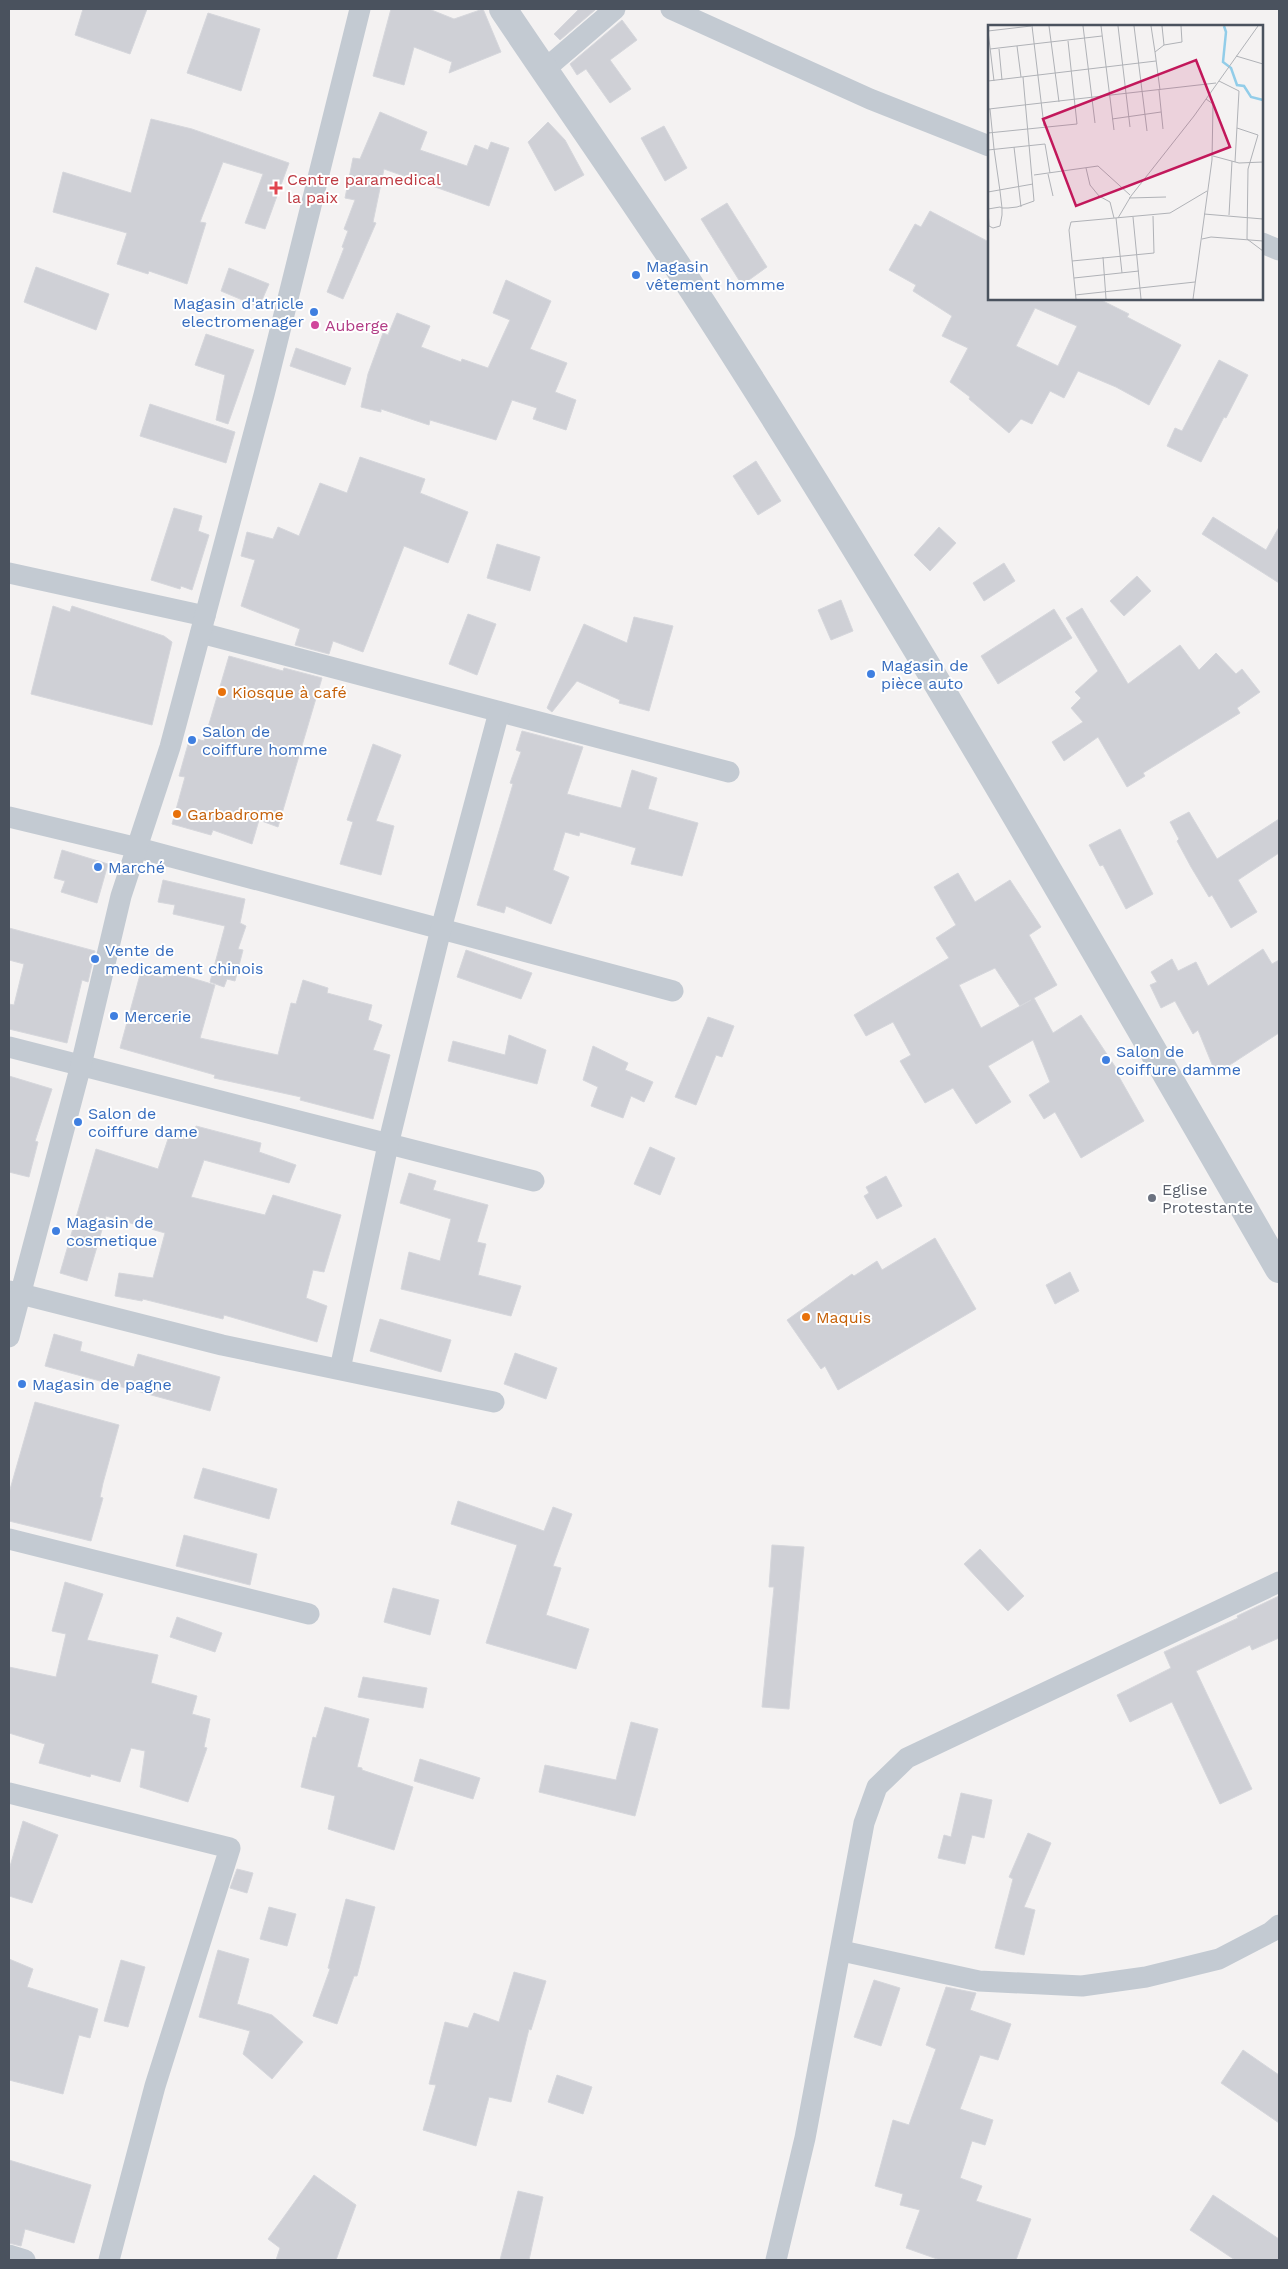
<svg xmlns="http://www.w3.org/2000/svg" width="1288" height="2269" font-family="'Work Sans',sans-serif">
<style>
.building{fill:#cfd0d6;stroke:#d6d7dc;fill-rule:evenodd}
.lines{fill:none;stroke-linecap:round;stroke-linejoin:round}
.minor{stroke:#c3cad2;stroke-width:21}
.tertiary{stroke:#c3cad2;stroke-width:28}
.health-dot{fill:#e0444e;stroke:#fff;stroke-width:2}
.shop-dot{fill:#3f7fe0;stroke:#fff;stroke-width:2}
.hotel-dot{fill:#d1479c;stroke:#fff;stroke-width:2}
.food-dot{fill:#e8710a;stroke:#fff;stroke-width:2}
.worship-dot{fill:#6b7280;stroke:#fff;stroke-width:2}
.labels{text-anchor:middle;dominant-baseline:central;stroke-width:4;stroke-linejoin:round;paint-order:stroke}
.health-label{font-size:16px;fill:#be3a42;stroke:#fff;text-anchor:start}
.shop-label{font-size:16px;fill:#366cbe;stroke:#fff;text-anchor:start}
.hotel-label{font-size:16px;fill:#b23c85;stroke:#fff;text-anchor:start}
.food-label{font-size:16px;fill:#c56008;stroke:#fff;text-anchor:start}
.worship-label{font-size:16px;fill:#5b616d;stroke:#fff;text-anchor:start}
.inset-river{fill:none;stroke:#92cde9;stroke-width:2.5}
.inset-road{fill:none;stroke:#b0b2b7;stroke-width:1}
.view{fill:#c2185b;fill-opacity:0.15;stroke:#c2185b;stroke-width:2.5}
.inset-edge{fill:none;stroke:#4a525e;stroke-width:2.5}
</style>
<rect width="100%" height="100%" fill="#f4f2f2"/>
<g class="building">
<path d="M 83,9 L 147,9 L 130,54 L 75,35 Z"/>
<path d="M 391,9 L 429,9 L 454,19 L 483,9 L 501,52 L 449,73 L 452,62 L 414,47 L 404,85 L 373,76 Z"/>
<path d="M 579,9 L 595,10 L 560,40 L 554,34 Z"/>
<path d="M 208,13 L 260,29 L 241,91 L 187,73 Z"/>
<path d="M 622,20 L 637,40 L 610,60 L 631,89 L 610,103 L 586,69 L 577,75 L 570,64 Z"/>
<path d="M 380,112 L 427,132 L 420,150 L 467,166 L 475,145 L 488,150 L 491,142 L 509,148 L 489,206 L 384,169 L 373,222 L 376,223 L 343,299 L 327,292 L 344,248 L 342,247 L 348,231 L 344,229 L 355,200 L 345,198 L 353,158 L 360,159 Z"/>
<path d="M 151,119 L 192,129 L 289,163 L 265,229 L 245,223 L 263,174 L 223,162 L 200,222 L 206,223 L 187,284 L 149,271 L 148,274 L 117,264 L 127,233 L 53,212 L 63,172 L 131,193 Z"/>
<path d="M 548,122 L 565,140 L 584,175 L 555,191 L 528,142 Z"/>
<path d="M 664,126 L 687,168 L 665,181 L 641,138 Z"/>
<path d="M 727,203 L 767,267 L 742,285 L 701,219 Z"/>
<path d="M 930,211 L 989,242 L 989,299 L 1099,299 L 1129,314 L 1127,317 L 1181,345 L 1149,405 L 1116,387 L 1078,371 L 1064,398 L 1050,391 L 1032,424 L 1021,419 L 1009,433 L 969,399 L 970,397 L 950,382 L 968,348 L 942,336 L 952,316 L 913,291 L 916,285 L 889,270 L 915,224 L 921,227 ZM 1035,308 L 1077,326 L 1058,366 L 1016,346 Z"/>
<path d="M 36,267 L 109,294 L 96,330 L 24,302 Z"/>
<path d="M 229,268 L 269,284 L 259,307 L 221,291 Z"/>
<path d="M 506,280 L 551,301 L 530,349 L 567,363 L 555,392 L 576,400 L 566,430 L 533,419 L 537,408 L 512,400 L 496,440 L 430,420 L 429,425 L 381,409 L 381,412 L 361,407 L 368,374 L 383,333 L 388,335 L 397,313 L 430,326 L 421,347 L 461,362 L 462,359 L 488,368 L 510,320 L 493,313 Z"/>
<path d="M 206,334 L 254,350 L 228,424 L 216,420 L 225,375 L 195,365 Z"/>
<path d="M 296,348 L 351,368 L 345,385 L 290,366 Z"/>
<path d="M 1219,360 L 1248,375 L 1226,418 L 1224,417 L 1201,462 L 1167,446 L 1175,428 L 1182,431 Z"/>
<path d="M 150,404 L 235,432 L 226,463 L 140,436 Z"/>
<path d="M 360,457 L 425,479 L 420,493 L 468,512 L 448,563 L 404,546 L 363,652 L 333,641 L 329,654 L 295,645 L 300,629 L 241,606 L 255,560 L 241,556 L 247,532 L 273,539 L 278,527 L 299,536 L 320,483 L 347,493 Z"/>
<path d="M 756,461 L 781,501 L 758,515 L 733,476 Z"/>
<path d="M 174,508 L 202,516 L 198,531 L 209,535 L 192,590 L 181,586 L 180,589 L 151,580 Z"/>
<path d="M 1213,517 L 1266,550 L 1279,527 L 1279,583 L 1202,534 Z"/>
<path d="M 939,527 L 956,543 L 930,571 L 914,555 Z"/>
<path d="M 497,544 L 540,557 L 530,591 L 487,578 Z"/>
<path d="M 1004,563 L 1015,581 L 984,601 L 973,583 Z"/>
<path d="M 1137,576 L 1151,591 L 1124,616 L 1110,601 Z"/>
<path d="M 841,600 L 853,631 L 831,640 L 818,610 Z"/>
<path d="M 53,606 L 70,612 L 72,606 L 164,636 L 172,642 L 152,725 L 31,694 Z"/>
<path d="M 1082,608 L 1128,684 L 1180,645 L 1199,670 L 1216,653 L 1236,674 L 1242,669 L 1260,692 L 1237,708 L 1240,713 L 1143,773 L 1145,776 L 1127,787 L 1098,737 L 1064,761 L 1052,742 L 1083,722 L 1071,708 L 1081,698 L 1075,692 L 1098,671 L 1066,618 Z"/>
<path d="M 1054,609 L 1072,638 L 998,684 L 981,656 Z"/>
<path d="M 468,614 L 496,624 L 477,675 L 449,664 Z"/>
<path d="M 634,617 L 673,626 L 649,711 L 619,703 L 620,700 L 577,681 L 552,712 L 547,708 L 584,624 L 627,643 Z"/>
<path d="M 229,656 L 283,671 L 284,668 L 322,678 L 278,827 L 259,820 L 252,844 L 213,830 L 211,835 L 172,824 L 185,777 L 179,776 L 190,737 L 204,741 Z"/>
<path d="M 522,731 L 583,747 L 567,794 L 621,808 L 632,770 L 657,778 L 648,809 L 698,823 L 682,876 L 631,864 L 636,848 L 580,832 L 579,836 L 565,832 L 553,870 L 569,877 L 551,924 L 506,906 L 504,913 L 477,905 L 513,784 L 510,783 L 521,752 L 516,750 Z"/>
<path d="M 373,744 L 401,755 L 376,821 L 394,826 L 381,875 L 340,864 L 353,822 L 347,820 Z"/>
<path d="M 1189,812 L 1217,859 L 1279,819 L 1279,853 L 1238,880 L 1257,912 L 1231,928 L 1212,895 L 1209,897 L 1191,867 L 1177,841 L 1179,839 L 1170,822 Z"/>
<path d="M 1120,829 L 1153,894 L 1126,909 L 1103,865 L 1100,866 L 1089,845 Z"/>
<path d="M 62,850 L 108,864 L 97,903 L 61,892 L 65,881 L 54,878 Z"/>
<path d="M 958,873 L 975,902 L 1010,880 L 1041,927 L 1029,935 L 1057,985 L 1034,998 L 1053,1033 L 1081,1015 L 1120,1074 L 1118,1075 L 1144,1121 L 1081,1158 L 1055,1112 L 1044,1119 L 1029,1095 L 1050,1082 L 1033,1040 L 988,1066 L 1011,1102 L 976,1124 L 953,1088 L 925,1103 L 900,1061 L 911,1055 L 893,1022 L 866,1036 L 854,1015 L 949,958 L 936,938 L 956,925 L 934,887 ZM 995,968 L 1020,1006 L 1031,1000 L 981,1028 L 959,985 Z"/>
<path d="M 163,880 L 245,899 L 240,923 L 246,926 L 238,949 L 243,950 L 235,981 L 227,979 L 224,987 L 210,982 L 225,926 L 173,914 L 175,905 L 158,902 Z"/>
<path d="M 9,928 L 95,951 L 88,982 L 82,980 L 67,1043 L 9,1029 L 9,1004 L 14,1005 L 24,964 L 9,960 Z"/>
<path d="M 1263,949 L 1272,964 L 1279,960 L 1279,1033 L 1216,1074 L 1198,1030 L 1193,1034 L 1175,1001 L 1161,1008 L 1150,985 L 1157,982 L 1151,972 L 1172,959 L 1178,971 L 1196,962 L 1208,986 Z"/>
<path d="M 466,950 L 532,973 L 521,999 L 457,977 Z"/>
<path d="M 165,970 L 215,985 L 200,1038 L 278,1055 L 291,1003 L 296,1004 L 303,980 L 328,988 L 327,993 L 372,1005 L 368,1020 L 382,1025 L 373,1050 L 390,1055 L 373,1119 L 300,1100 L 301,1097 L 214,1078 L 215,1075 L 120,1048 L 141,971 L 163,978 Z"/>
<path d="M 708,1017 L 734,1026 L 722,1057 L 716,1055 L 696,1105 L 675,1097 Z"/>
<path d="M 509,1035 L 546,1050 L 537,1084 L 448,1061 L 453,1041 L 505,1055 Z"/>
<path d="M 593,1046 L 628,1063 L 625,1070 L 653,1082 L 644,1102 L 631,1096 L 623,1118 L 591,1106 L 598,1087 L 583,1080 Z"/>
<path d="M 9,1076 L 52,1089 L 35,1141 L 38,1142 L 29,1177 L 9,1172 Z"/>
<path d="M 196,1126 L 261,1143 L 259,1152 L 296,1165 L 289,1183 L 204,1160 L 191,1197 L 265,1215 L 273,1195 L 341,1215 L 324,1272 L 313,1270 L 306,1298 L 327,1306 L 317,1342 L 224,1315 L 223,1319 L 143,1299 L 142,1301 L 115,1296 L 119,1273 L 153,1278 L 165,1233 L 106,1216 L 87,1281 L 60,1273 L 96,1149 L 158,1169 L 171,1130 L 193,1137 Z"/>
<path d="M 650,1147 L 675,1158 L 660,1195 L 634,1184 Z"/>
<path d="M 409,1173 L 436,1181 L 433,1190 L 488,1205 L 477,1242 L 486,1244 L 478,1275 L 521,1286 L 511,1316 L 401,1289 L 409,1252 L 440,1261 L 451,1219 L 400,1203 Z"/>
<path d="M 886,1176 L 902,1206 L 877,1219 L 864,1196 L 869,1193 L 866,1187 Z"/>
<path d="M 935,1238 L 976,1309 L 838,1390 L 825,1366 L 821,1369 L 787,1320 L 852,1274 L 854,1276 L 877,1261 L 882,1270 Z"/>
<path d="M 1070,1272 L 1079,1291 L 1055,1304 L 1046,1285 Z"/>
<path d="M 380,1319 L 451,1340 L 441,1372 L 370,1351 Z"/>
<path d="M 54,1334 L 82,1342 L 80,1351 L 134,1367 L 138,1354 L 220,1377 L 210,1411 L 45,1366 Z"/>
<path d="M 515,1353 L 557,1368 L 546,1399 L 504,1384 Z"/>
<path d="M 35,1402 L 119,1425 L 103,1483 L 100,1497 L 103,1498 L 91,1541 L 9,1521 L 9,1493 Z"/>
<path d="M 203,1468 L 277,1489 L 269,1519 L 194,1498 Z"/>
<path d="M 458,1501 L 544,1531 L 553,1507 L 572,1514 L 553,1566 L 561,1568 L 546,1615 L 589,1629 L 576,1669 L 486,1643 L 517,1545 L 451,1524 Z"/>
<path d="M 184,1535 L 257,1554 L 250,1585 L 176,1566 Z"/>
<path d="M 772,1545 L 804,1547 L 789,1709 L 762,1707 L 774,1587 L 769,1587 Z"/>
<path d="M 980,1549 L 1024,1596 L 1008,1611 L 964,1564 Z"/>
<path d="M 65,1582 L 103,1594 L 87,1640 L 158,1655 L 151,1683 L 197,1696 L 192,1714 L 210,1719 L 204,1747 L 207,1748 L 188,1802 L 140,1787 L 145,1751 L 131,1748 L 120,1782 L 91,1774 L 90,1777 L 39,1763 L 45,1744 L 9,1733 L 9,1667 L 56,1677 L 66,1634 L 52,1631 Z"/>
<path d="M 393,1588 L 439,1600 L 430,1635 L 384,1622 Z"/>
<path d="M 1279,1596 L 1279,1638 L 1252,1650 L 1250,1645 L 1196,1671 L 1252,1789 L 1220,1804 L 1172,1702 L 1130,1722 L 1117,1695 L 1171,1668 L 1164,1652 L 1238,1618 L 1237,1616 Z"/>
<path d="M 177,1617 L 222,1633 L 215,1652 L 170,1637 Z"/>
<path d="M 363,1677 L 427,1688 L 423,1708 L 358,1697 Z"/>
<path d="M 325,1707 L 369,1719 L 357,1767 L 362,1768 L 362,1770 L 413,1787 L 394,1850 L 328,1829 L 335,1796 L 301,1787 L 313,1737 L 316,1738 Z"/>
<path d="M 631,1722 L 658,1729 L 635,1816 L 539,1792 L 545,1765 L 616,1780 Z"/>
<path d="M 420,1759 L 480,1778 L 473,1799 L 414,1781 Z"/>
<path d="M 961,1793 L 992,1800 L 984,1838 L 972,1835 L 965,1864 L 938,1858 L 944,1835 L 951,1837 Z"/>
<path d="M 23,1821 L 58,1835 L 32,1903 L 9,1896 L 9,1870 Z"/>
<path d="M 1028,1833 L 1051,1843 L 1024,1907 L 1035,1910 L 1024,1955 L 995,1948 L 1013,1879 L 1009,1877 Z"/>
<path d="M 237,1869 L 253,1873 L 247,1893 L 230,1888 Z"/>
<path d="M 346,1899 L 375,1907 L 357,1976 L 354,1976 L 337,2024 L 313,2016 L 330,1969 L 328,1968 Z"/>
<path d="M 269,1907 L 296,1914 L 287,1946 L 260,1939 Z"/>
<path d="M 218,1950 L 249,1959 L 237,2004 L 272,2015 L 303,2042 L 272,2079 L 243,2054 L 250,2031 L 199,2017 Z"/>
<path d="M 9,1959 L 33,1969 L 27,1987 L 98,2009 L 90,2038 L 79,2035 L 63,2094 L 9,2080 Z"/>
<path d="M 121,1960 L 145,1967 L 128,2027 L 104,2021 Z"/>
<path d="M 514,1972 L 546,1981 L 531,2030 L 529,2029 L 511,2102 L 489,2097 L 476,2146 L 423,2130 L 436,2085 L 429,2084 L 445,2022 L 468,2028 L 474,2013 L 499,2022 Z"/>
<path d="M 874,1980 L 900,1988 L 881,2046 L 854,2037 Z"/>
<path d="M 946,1987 L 976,1993 L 970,2010 L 1011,2024 L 998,2060 L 980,2055 L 960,2109 L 993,2120 L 985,2145 L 972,2141 L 960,2178 L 982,2186 L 976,2201 L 1031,2219 L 1016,2260 L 940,2260 L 906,2248 L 920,2210 L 900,2205 L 903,2194 L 875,2186 L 893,2120 L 909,2125 L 936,2049 L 926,2045 Z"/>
<path d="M 1243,2050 L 1279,2075 L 1279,2123 L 1221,2083 Z"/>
<path d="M 557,2075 L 592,2087 L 583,2114 L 548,2102 Z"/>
<path d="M 9,2160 L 91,2185 L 74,2243 L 25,2229 L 21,2246 L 9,2243 Z"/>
<path d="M 314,2175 L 356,2205 L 336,2260 L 276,2260 L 280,2248 L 268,2239 Z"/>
<path d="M 518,2191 L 543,2197 L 529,2260 L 500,2260 Z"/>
<path d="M 1213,2195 L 1279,2239 L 1279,2260 L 1235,2260 L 1190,2230 Z"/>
</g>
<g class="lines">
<g class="minor">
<path d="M 671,9 L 870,99 L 989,146"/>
<path d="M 544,70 L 615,9"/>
<path d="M 1262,243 L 1279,250"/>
<path d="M 9,573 L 205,616"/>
<path d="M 201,633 L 729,772"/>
<path d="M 9,817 L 138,848 L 673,991"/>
<path d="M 9,1047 L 534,1181"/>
<path d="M 9,1291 L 222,1345 L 494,1402"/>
<path d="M 9,1337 L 81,1065 L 121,896 L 170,747 L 264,395 L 360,9"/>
<path d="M 340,1369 L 388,1145 L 441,929 L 499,712"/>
<path d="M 9,1539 L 309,1614"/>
<path d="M 9,1793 L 230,1848 L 155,2086 L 109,2260"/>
<path d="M 842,1951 L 979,1981 L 1082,1986 L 1146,1977 L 1219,1959 L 1271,1932 L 1279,1925"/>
<path d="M 9,2255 L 25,2260"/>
<path d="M 776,2260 L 805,2138 L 864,1823 L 877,1787 L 907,1758 L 1279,1582"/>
</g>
<path class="tertiary" d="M 503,9 C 569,107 638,205 703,305 C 906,620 1092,945 1279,1269"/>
</g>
<path class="health-dot" d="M273.5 180.5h5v5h5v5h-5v5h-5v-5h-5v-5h5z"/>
<g class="shop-dot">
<circle cx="636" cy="275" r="5"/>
<circle cx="314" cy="312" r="5"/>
<circle cx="871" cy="674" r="5"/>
<circle cx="192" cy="740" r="5"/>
<circle cx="98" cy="867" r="5"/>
<circle cx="95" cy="959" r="5"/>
<circle cx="114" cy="1016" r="5"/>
<circle cx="1106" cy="1060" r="5"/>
<circle cx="78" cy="1122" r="5"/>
<circle cx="56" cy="1231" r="5"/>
<circle cx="22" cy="1384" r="5"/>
</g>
<circle class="hotel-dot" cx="315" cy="325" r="5"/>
<g class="food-dot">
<circle cx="222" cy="692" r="5"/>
<circle cx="177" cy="814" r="5"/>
<circle cx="806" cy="1317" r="5"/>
</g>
<circle class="worship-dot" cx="1152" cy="1198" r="5"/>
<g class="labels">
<g class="health-label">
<text x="287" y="179">Centre paramedical<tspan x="287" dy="18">la paix</tspan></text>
</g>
<g class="shop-label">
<text x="646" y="266">Magasin<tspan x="646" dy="18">vêtement homme</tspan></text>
<text x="304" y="303" text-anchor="end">Magasin d'atricle<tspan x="304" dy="18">electromenager</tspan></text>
<text x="881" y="665">Magasin de<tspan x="881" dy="18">pièce auto</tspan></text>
<text x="202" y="731">Salon de<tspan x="202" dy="18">coiffure homme</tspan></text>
<text x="108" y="867">Marché</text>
<text x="105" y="950">Vente de<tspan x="105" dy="18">medicament chinois</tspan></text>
<text x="124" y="1016">Mercerie</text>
<text x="1116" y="1051">Salon de<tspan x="1116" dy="18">coiffure damme</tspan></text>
<text x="88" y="1113">Salon de<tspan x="88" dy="18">coiffure dame</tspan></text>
<text x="66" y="1222">Magasin de<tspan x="66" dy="18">cosmetique</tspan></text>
<text x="32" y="1384">Magasin de pagne</text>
</g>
<g class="hotel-label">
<text x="325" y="325">Auberge</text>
</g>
<g class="food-label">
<text x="232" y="692">Kiosque à café</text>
<text x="187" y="814">Garbadrome</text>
<text x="816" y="1317">Maquis</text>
</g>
<g class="worship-label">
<text x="1162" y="1189">Eglise<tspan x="1162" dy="18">Protestante</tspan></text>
</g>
</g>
<g transform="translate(988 25)">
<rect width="275" height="275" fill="#f4f2f2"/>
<path class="inset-river" d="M 236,1 L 238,7 L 235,37 L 243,43 L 249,60 L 256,61 L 263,72 L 275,75"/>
<path class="inset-road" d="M 44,1 L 56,101M 61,1 L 71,77M 95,1 L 107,98M 113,1 L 126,105M 130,1 L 142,102M 146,1 L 159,106M 163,1 L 167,27M 0,6 L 6,56M 0,6 L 43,1M 176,20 L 194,17 L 193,1M 29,21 L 33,52M 2,24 L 114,11M 11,24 L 14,55M 248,31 L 275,39M 0,56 L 168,36M 231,56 L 251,66 L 247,137M 171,65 L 175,104M 172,65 L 167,27 L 176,20 L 174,1M 1,84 L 228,58M 2,84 L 6,124 L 12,166 L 14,183 L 14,190 L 12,201 L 5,203 L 1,201 L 0,184 L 12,182 L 14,183 L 20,183 L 29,182 L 46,176 L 35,52M 124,94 L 173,87M 249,103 L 270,110 L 260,144 L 259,214 L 275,226M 0,108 L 89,99 L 80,16M 26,122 L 33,182M 0,125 L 57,119 L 62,148M 225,131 L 251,138 L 275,137M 98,143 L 102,160 L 111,171 L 122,177 L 126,193M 60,149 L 65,171M 46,150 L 110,141 L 142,170M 0,167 L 45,159M 141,173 L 178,172M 216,189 L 275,194M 241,190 L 244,136M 145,192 L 153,274M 128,193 L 134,248M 130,193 L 143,171 L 206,91 L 270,1M 214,214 L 223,212 L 275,216M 115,232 L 118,274M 84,236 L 166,228 L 165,191M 86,253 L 151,246M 87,270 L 207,257M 88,274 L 81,205 L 83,197 L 182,188 L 219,166M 205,274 L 224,135 L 225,79 L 218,74"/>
<path class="view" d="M 208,35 L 242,122 L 88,181 L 55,94 Z"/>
<rect width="275" height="275" class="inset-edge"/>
</g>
<rect width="1288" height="2269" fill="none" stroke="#4a525e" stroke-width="20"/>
</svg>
